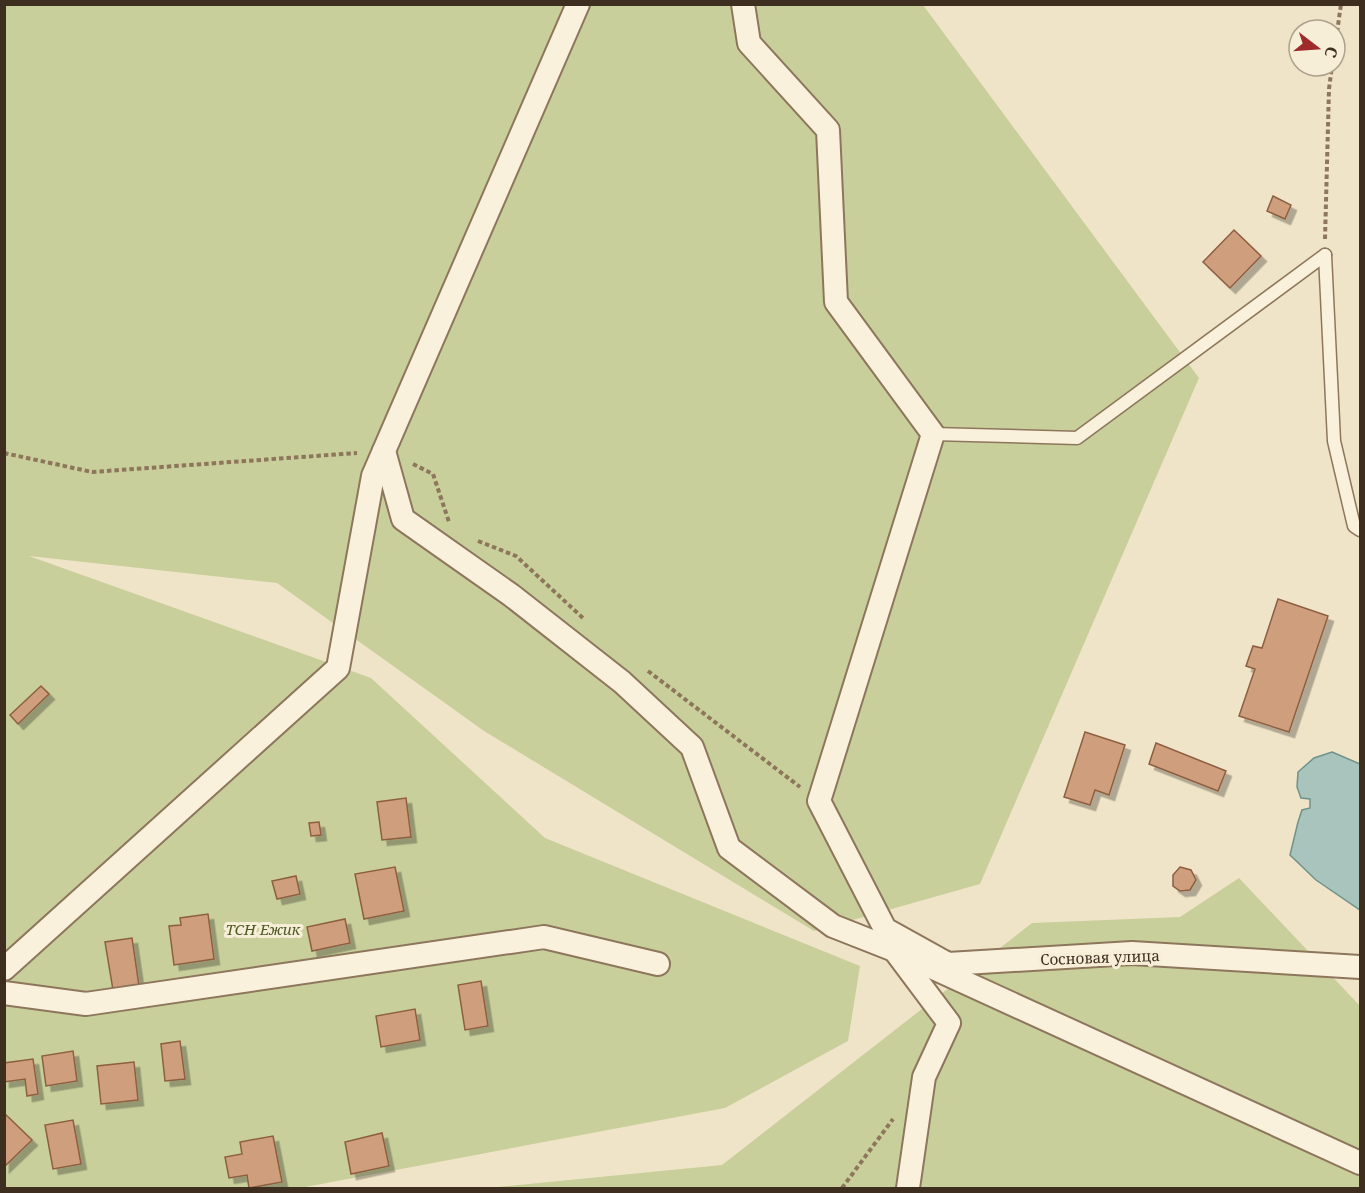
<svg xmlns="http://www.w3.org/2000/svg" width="1365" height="1193" font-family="'Noto Serif',serif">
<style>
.green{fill:#c9cf9b}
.water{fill:#a9c4bc;stroke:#6f938a;stroke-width:1.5}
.building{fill:#cf9f7d;stroke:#8d5f41;stroke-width:1.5;filter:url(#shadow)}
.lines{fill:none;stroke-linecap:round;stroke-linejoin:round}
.lane-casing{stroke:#8d765c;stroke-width:15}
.street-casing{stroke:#8d765c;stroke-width:26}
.path{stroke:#8d765c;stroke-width:4;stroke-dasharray:4.5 3;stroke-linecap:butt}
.lane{stroke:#faf1dc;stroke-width:12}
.street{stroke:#faf1dc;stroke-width:22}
.labels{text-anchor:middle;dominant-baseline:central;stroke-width:6;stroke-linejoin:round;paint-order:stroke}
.park-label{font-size:15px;font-style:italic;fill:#4d5a26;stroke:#f7eed8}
.street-label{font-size:15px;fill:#3d2e20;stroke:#f7eed8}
</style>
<defs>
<filter id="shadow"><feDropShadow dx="5.5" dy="5.5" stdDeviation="0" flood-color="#0004"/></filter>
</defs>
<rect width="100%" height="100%" fill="#f0e4c8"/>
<g class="green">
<path d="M 5,5 L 923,5 L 1199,378 L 980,884 L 814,931 L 484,731 L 277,583 L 29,556 L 371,678 L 545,838 L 860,966 L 848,1041 L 725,1108 L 300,1188 L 5,1188 Z"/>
<path d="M 1239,878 L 1360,1006 L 1360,1188 L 488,1188 L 722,1165 L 1032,923 L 1180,917 Z"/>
</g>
<path class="water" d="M 1332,752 L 1360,764 L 1360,910 L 1316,880 L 1290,855 L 1298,822 L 1302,810 L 1310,808 L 1310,799 L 1301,798 L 1297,787 L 1298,772 L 1314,758 Z"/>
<g class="building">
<path d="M 1273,196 L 1291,205 L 1285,219 L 1267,211 Z"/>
<path d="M 1234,230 L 1261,256 L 1230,288 L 1203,262 Z"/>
<path d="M 1278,599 L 1328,616 L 1289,732 L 1239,716 L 1255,669 L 1246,666 L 1253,646 L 1262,648 Z"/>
<path d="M 41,686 L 49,694 L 18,724 L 10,715 Z"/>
<path d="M 1085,732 L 1125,745 L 1109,795 L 1095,790 L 1090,805 L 1064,797 Z"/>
<path d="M 1156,743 L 1226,771 L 1218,791 L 1149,764 Z"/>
<path d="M 406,798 L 411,837 L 382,840 L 377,802 Z"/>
<path d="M 319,822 L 321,835 L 311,836 L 309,823 Z"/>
<path d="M 395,867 L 404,911 L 364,919 L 355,874 Z"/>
<path d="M 1180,867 L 1191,870 L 1196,880 L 1190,890 L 1180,891 L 1173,886 L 1173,875 Z"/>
<path d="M 296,876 L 300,894 L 277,899 L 272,881 Z"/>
<path d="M 208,914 L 214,959 L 174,965 L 169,926 L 181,925 L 180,918 Z"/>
<path d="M 345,919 L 350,943 L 312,951 L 307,927 Z"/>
<path d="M 132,938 L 139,986 L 113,990 L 105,942 Z"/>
<path d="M 481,981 L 488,1026 L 465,1030 L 458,985 Z"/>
<path d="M 415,1009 L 420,1040 L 381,1047 L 376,1016 Z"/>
<path d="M 180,1041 L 185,1079 L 165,1081 L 161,1044 Z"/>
<path d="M 73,1051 L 77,1081 L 46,1086 L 42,1056 Z"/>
<path d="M 33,1059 L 38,1094 L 27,1096 L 25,1079 L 4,1082 L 4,1063 Z"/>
<path d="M 134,1062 L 138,1100 L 101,1104 L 97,1066 Z"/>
<path d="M 4,1113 L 32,1140 L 4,1167 Z"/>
<path d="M 73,1120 L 81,1164 L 53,1169 L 45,1125 Z"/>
<path d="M 382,1133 L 389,1166 L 351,1174 L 345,1142 Z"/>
<path d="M 273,1136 L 282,1182 L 249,1188 L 247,1175 L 229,1178 L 225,1157 L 242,1154 L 240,1142 Z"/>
</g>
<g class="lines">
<g class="lane-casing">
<g id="lane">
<path d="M 1325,255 L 1334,441 L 1354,526 L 1360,530"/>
<path d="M 933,434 L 1077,438 L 1325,255"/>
</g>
</g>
<g class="street-casing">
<g id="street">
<path d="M 743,4 L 749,43 L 828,130 L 836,302 L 933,434 L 819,801 L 885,929 L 948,964 L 1132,953 L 1360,967"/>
<path d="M 384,451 L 403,519 L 511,595 L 622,682 L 692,747 L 729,848 L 833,926 L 894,950 L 1360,1163"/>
<path d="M 895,951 L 949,1023 L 924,1077 L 908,1188"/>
<path d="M 4,969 L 338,668 L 373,476 L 578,4"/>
<path d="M 4,993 L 86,1004 L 544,937 L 658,964"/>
</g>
</g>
<g class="path">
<path d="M 1335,47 L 1341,4"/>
<path d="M 1325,239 L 1329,89 L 1332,66"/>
<path d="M 4,453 L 92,472 L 357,453"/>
<path d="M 413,464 L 433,474 L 449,522"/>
<path d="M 478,541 L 516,556 L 584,619"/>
<path d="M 648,671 L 800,787"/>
<path d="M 842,1188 L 893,1119"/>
</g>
<use href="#lane" class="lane"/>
<use href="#street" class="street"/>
</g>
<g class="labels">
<g class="park-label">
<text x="263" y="929">ТСН Ежик</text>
</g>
<g class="street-label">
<text transform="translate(1100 957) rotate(-2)">Сосновая улица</text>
</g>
</g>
<rect width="1365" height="1193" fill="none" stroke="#3d2e20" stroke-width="12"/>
<g transform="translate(1317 48) rotate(107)"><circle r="28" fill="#f7eed8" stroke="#ada18e" stroke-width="1.5"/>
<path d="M0-4.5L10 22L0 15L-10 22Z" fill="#9e2a2b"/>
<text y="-9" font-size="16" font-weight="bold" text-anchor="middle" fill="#3d2e20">С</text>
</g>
</svg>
